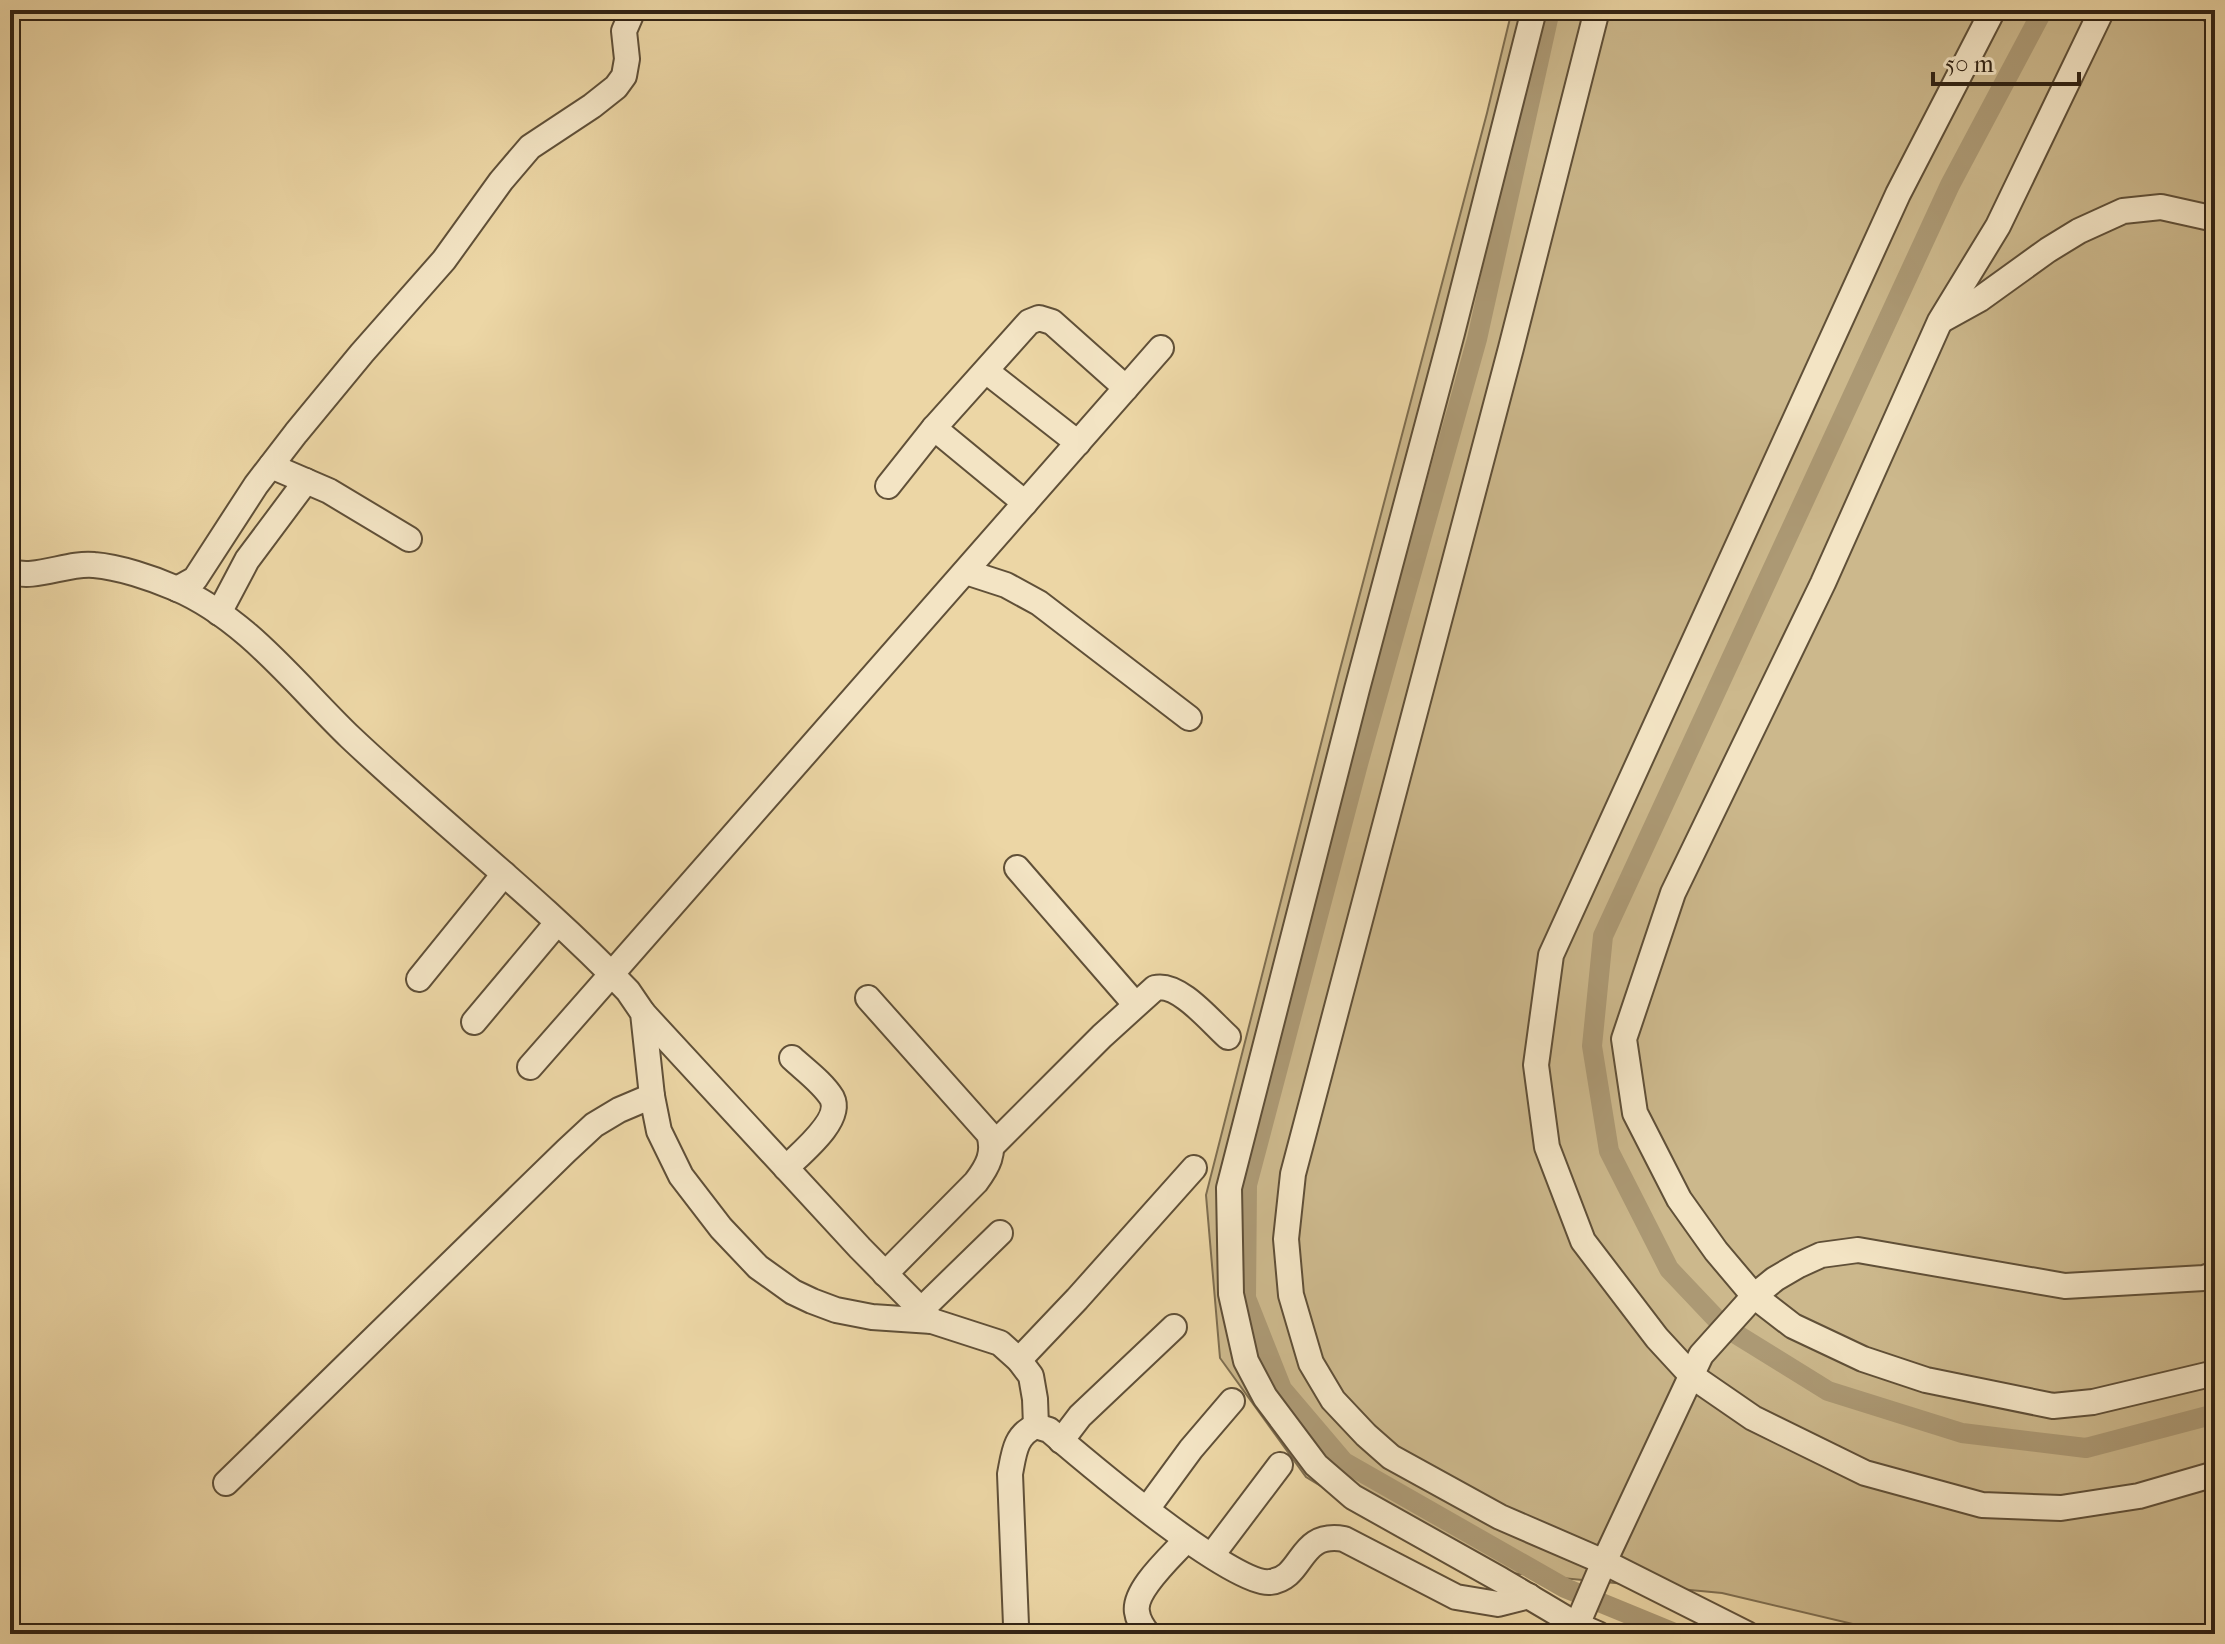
<svg xmlns="http://www.w3.org/2000/svg" width="2225" height="1644" font-family="'IM FELL French Canon',serif">
<style>
.green{fill:#ccb88c;stroke:#7e6e50;stroke-width:2}
.lines{fill:none;stroke-linecap:round;stroke-linejoin:round}
.canal{stroke:#ac9974;stroke-width:20}
.minor-casing{stroke:#605038;stroke-width:28}
.minor{stroke:#f3e4c4;stroke-width:24}
</style>
<rect width="100%" height="100%" fill="#ecd6a5"/>
<filter id="stains"><feTurbulence type="fractalNoise" baseFrequency=".0025" numOctaves="4"/><feColorMatrix values="0 0 0 0 .2 0 0 0 0 .09 0 0 0 0 .02 0 0 0 .5 -.17"/></filter>
<radialGradient id="worn" r=".72"><stop offset=".6" stop-color="#630" stop-opacity="0"/><stop offset="1" stop-color="#630" stop-opacity=".3"/></radialGradient>
<path class="green" d="M 1512,10 L 2183,10 L 2197,12 L 2215,34 L 2215,1634 L 1895,1634 L 1722,1593 L 1456,1568 L 1306,1477 L 1220,1358 L 1206,1195 L 1338,677 L 1487,113 Z"/>
<g class="lines">
<g class="canal">
<path d="M 1550,10 L 1477,339 L 1358,764 L 1247,1185 L 1246,1298 L 1282,1389 L 1344,1462 L 1565,1588 L 1677,1634"/>
<path d="M 2043,10 L 1950,185 L 1603,936 L 1592,1046 L 1609,1151 L 1669,1269 L 1723,1326 L 1828,1391 L 1962,1433 L 2086,1448 L 2215,1414"/>
</g>
<g class="minor-casing">
<g id="minor">
<path d="M 1534,10 L 1452,333 L 1357,689 L 1229,1188 L 1231,1294 L 1246,1361 L 1265,1397 L 1316,1465 L 1353,1497 L 1501,1580 L 1577,1625 L 1598,1634"/>
<path d="M 1597,10 L 1511,348 L 1293,1174 L 1286,1239 L 1291,1295 L 1311,1363 L 1333,1400 L 1366,1435 L 1391,1457 L 1500,1517 L 1604,1562 L 1747,1634"/>
<path d="M 1993,10 L 1898,194 L 1551,955 L 1536,1065 L 1547,1147 L 1583,1241 L 1657,1338 L 1692,1376 L 1753,1418 L 1865,1473 L 1982,1505 L 2061,1508 L 2139,1496 L 2215,1474"/>
<path d="M 2102,10 L 1998,226 L 1940,321 L 1823,583 L 1673,893 L 1624,1039 L 1635,1113 L 1679,1199 L 1716,1251 L 1754,1296 L 1793,1326 L 1863,1359 L 1926,1380 L 2053,1406 L 2093,1402 L 2215,1373"/>
<path d="M 1942,320 L 1980,299 L 2048,250 L 2079,231 L 2123,211 L 2161,207 L 2215,219"/>
<path d="M 986,371 L 1078,443"/>
<path d="M 934,428 L 1025,503"/>
<path d="M 271,466 L 329,491 L 409,539"/>
<path d="M 888,486 L 934,428 L 1029,322 L 1039,318 L 1052,322 L 1126,388"/>
<path d="M 10,571 C 33,581 68,562 94,565 C 119,567 152,578 175,588 C 246,618 296,685 350,737 C 441,823 541,900 628,991 L 643,1013 L 652,1096 L 659,1131 L 681,1176 L 721,1228 L 758,1267 L 793,1292 L 812,1301 L 836,1310 L 872,1317 L 932,1321 L 1000,1343 L 1019,1360 L 1031,1376 L 1035,1399 L 1036,1426"/>
<path d="M 966,572 L 1006,585 L 1039,603 L 1189,718"/>
<path d="M 177,589 L 195,579 L 256,485 L 296,433 L 362,353 L 444,260 L 501,181 L 530,147 L 592,106 L 616,87 L 624,76 L 627,59 L 624,31 L 633,10"/>
<path d="M 219,613 L 247,560 L 306,481"/>
<path d="M 1017,868 L 1135,1004"/>
<path d="M 419,979 L 504,874"/>
<path d="M 868,998 L 989,1134 C 995,1153 988,1166 976,1182 L 885,1274"/>
<path d="M 643,1013 L 860,1248 L 932,1321"/>
<path d="M 474,1022 L 557,923"/>
<path d="M 530,1067 L 1161,348"/>
<path d="M 992,1146 L 1102,1036 L 1155,988 C 1179,982 1211,1022 1228,1037"/>
<path d="M 786,1168 C 801,1153 843,1120 832,1098 C 823,1083 805,1070 792,1058"/>
<path d="M 921,1310 L 1000,1233"/>
<path d="M 1019,1360 L 1077,1299 L 1194,1168"/>
<path d="M 1061,1441 L 1080,1416 L 1174,1327"/>
<path d="M 226,1483 L 566,1151 L 594,1125 L 619,1110 L 652,1096"/>
<path d="M 1147,1509 L 1191,1449 L 1232,1401"/>
<path d="M 1212,1555 L 1280,1465"/>
<path d="M 1015,1634 L 1016,1625 L 1010,1474 C 1014,1453 1015,1435 1036,1426 L 1049,1430 C 1083,1459 1233,1587 1270,1582 C 1305,1578 1297,1531 1344,1539 L 1456,1597 L 1498,1604 L 1529,1596"/>
<path d="M 1148,1634 C 1143,1628 1138,1620 1137,1612 C 1133,1590 1172,1556 1186,1540"/>
<path d="M 1577,1634 L 1577,1625 L 1604,1562 L 1701,1355 L 1754,1296 L 1775,1279 L 1799,1265 L 1821,1255 L 1858,1250 L 2065,1286 L 2204,1278 L 2215,1274"/>
</g>
</g>
<use href="#minor" class="minor"/>
</g>
<rect width="2225" height="1644" fill="none" stroke="#ecd6a5" stroke-width="40"/>
<rect x="12" y="12" width="2201" height="1620" fill="none" stroke="#312314" stroke-width="4"/>
<rect x="20" y="20" width="2185" height="1604" fill="none" stroke="#312314" stroke-width="2"/>
<path d="M1933 72v12h146v-12" fill="none" stroke="#312314" stroke-width="4"/>
<text x="1945" y="72" font-size="24" fill="#312314" stroke="#f3e4c4" stroke-width="6" paint-order="stroke">50 m</text>
<rect width="100%" height="100%" filter="url(#stains)"/>
<rect width="100%" height="100%" fill="url(#worn)"/>
</svg>
